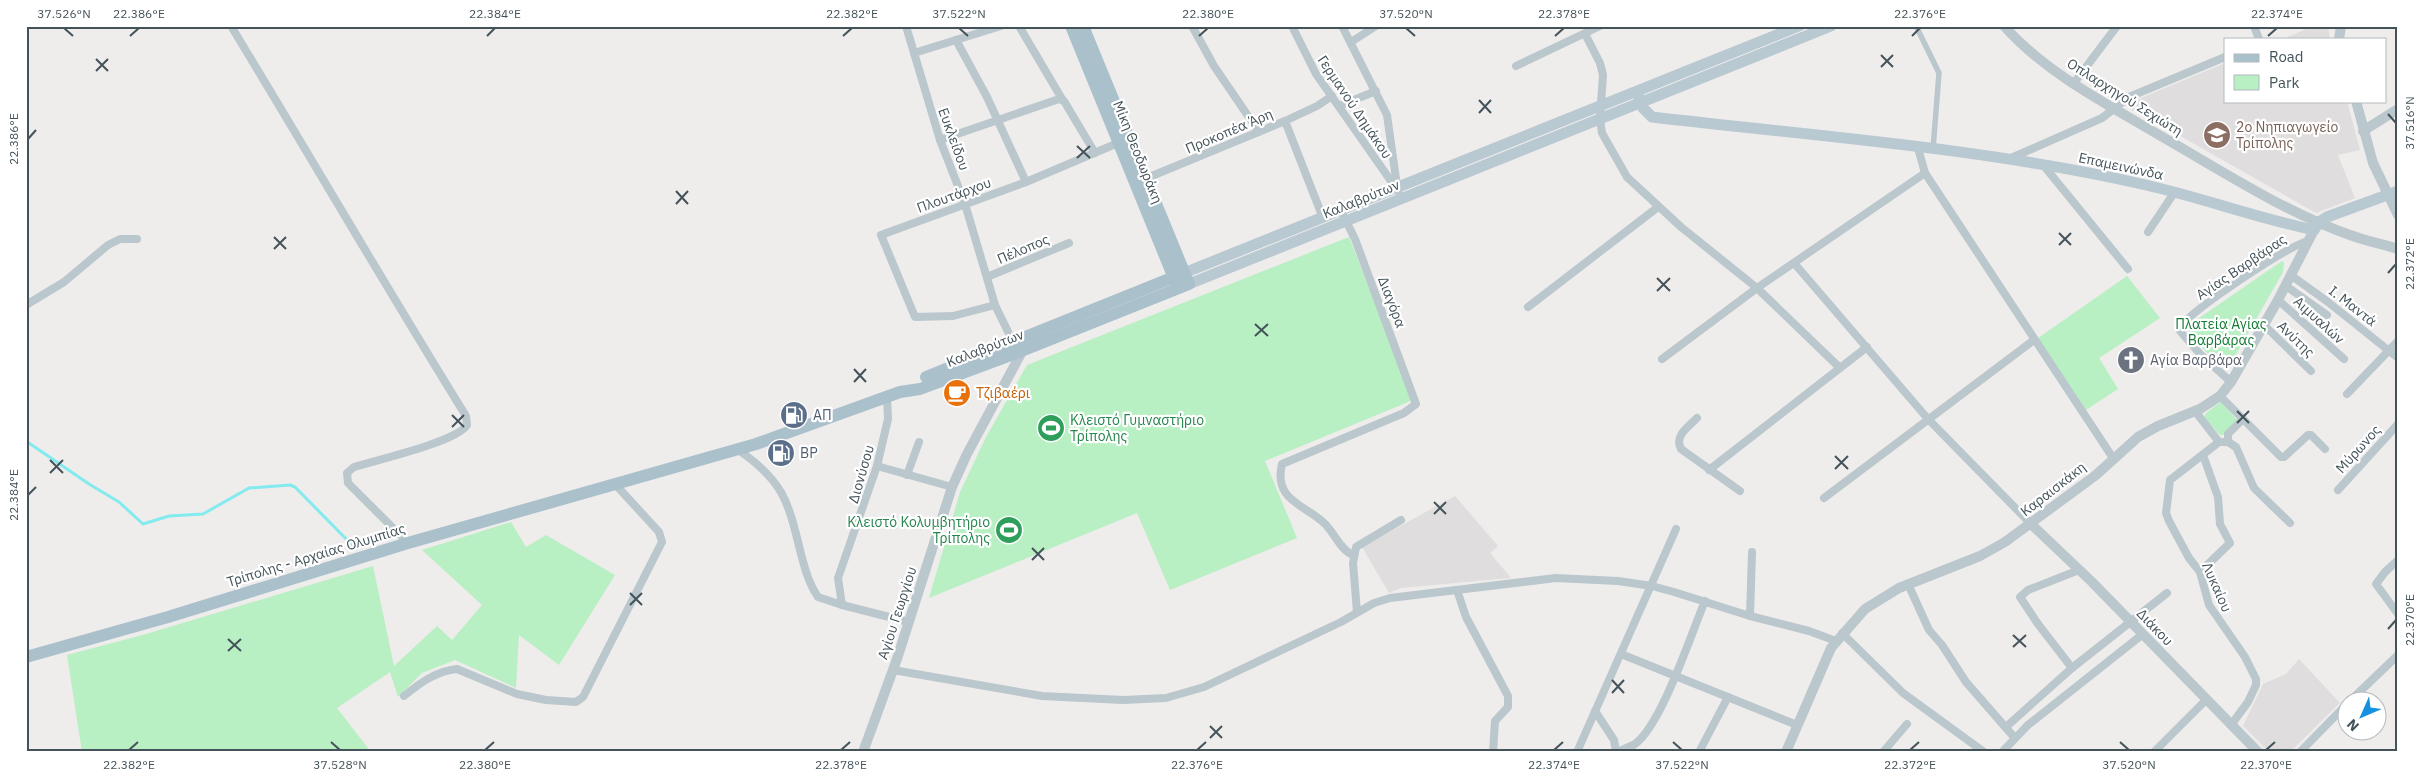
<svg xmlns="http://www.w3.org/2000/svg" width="2424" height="778" font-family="'IBM Plex Sans',sans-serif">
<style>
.education{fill:#e0ddde}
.green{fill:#b8efc3}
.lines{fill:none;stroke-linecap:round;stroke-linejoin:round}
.stream{stroke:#83eaed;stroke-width:3}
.pedestrian{stroke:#bac7cc;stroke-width:5.5}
.minor{stroke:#bac7cc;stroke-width:8}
.tertiary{stroke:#bac7cc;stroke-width:10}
.secondary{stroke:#b9c9d1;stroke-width:11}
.primary{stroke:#aac1cc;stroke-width:12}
.ticks{fill:none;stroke:#44535a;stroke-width:2}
.labels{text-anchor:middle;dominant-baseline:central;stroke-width:4.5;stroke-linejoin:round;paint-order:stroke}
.street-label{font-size:14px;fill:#44535a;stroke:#fff}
.education-label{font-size:14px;fill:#785e54;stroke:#fff;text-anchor:start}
.park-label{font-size:14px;fill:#147b36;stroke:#fff}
.worship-label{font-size:14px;fill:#5b616d;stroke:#fff;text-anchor:start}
.food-label{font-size:14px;fill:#c56008;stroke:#fff;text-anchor:start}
.service-label{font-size:14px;fill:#4e5e75;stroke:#fff;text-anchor:start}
.leisure-label{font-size:14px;fill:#27864d;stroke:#fff;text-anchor:start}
.neatline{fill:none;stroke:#44535a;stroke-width:2}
.ticks-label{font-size:12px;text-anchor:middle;fill:#44535a}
</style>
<rect width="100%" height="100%" fill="#efecec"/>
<g class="education">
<path d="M 2313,26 L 2328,26 L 2330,39 L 2283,39 Z"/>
<path d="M 2225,63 L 2225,101 L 2347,101 L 2360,150 L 2338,155 L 2355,198 L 2316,213 L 2145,116 L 2143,108 L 2134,111 L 2124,105 Z"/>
<path d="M 1455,496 L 1498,546 L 1490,553 L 1511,578 L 1401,588 L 1389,593 L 1362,547 Z"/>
<path d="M 2299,659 L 2340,703 L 2290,752 L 2269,752 L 2243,726 L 2263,684 L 2286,674 Z"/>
</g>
<g class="green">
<path d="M 1349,237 L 1413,400 L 1265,461 L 1297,538 L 1170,590 L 1137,513 L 929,598 L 960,492 L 986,437 L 1027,365 Z"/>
<path d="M 2282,261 L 2284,263 L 2283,272 L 2234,358 L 2228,366 L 2224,367 L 2206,352 L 2189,331 L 2189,325 Z"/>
<path d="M 2127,276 L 2160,318 L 2099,358 L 2118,389 L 2086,410 L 2038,338 Z"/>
<path d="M 2221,402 L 2237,420 L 2223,435 L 2220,435 L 2204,417 L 2206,413 Z"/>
<path d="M 511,522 L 526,547 L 546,535 L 615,575 L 559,665 L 519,635 L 516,688 L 455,660 L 422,673 L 398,697 L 390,672 L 337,708 L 371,752 L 82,752 L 67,655 L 146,634 L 373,566 L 394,666 L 437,626 L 452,640 L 482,605 L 422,550 Z"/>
</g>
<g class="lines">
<path class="stream" d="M 26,441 L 89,484 L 119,502 L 143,524 L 169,516 L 203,514 L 249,488 L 290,485 L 295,487 L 356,549"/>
<path class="pedestrian" d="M 1916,26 L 1939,73 L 1933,149"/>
<g class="minor">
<path d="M 231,26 C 310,156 386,287 466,416 L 467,425 C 456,442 377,460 354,467 L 347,473 L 348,483 L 408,543"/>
<path d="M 906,26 L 940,140 L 965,204 L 995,305 L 1013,342"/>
<path d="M 1019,26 L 1062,99"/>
<path d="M 1192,26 L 1214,66 L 1259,132"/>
<path d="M 1292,26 L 1316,74 L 1398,191"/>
<path d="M 1342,26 L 1387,115 L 1397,186"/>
<path d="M 2254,26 L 2259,39"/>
<path d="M 1585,34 L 1600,63 L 1603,75 L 1600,118 L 1602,133 L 1627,177 L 1681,227 L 1757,288 L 1840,368"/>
<path d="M 956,40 L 987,97 L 1026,182"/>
<path d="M 1351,42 L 1376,26"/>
<path d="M 914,53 L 1001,26"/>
<path d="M 1516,66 L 1600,26"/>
<path d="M 2074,83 L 2117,26"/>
<path d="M 1339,106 L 1376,91"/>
<path d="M 1285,121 L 1323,218"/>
<path d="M 940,140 L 1059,99 L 1064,101 L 1095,153"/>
<path d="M 1918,148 L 1925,173 L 2113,458"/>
<path d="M 2011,158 L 2102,118 L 2129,97 L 2225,57"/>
<path d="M 2044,166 L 2128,269"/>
<path d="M 1142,180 L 1285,121 L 1317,106 L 1332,96"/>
<path d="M 1341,211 L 1355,239 L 1416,404 L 1404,413 L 1282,464 C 1273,501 1306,505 1324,523 C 1334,532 1341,551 1353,555"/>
<path d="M 2148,232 L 2174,193"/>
<path d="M 1794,263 L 1928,419 L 2031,524"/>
<path d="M 2292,276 L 2328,302 L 2398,358"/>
<path d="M 987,277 L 1069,243"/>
<path d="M 2286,286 L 2327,315"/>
<path d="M 2278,300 L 2344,359"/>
<path d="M 26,305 L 64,282 L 108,245 L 120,239 L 137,239"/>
<path d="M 995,305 L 953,316 L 915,317 L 881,235 L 1026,182 L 1118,143"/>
<path d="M 1528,307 L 1658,207"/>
<path d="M 2264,325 L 2311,371"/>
<path d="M 1662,359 L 1757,288 L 1925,173"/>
<path d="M 2231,382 L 2200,354 L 2180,331 L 2181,326 C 2195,308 2286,247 2308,241"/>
<path d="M 2347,394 L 2398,341"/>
<path d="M 2220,396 L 2281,457 L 2284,457 L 2308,435 L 2311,435 L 2325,449"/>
<path d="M 2195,411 L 2219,442 L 2228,442 L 2236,447 L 2254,488 L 2290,523"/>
<path d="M 1697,418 C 1688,427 1674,436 1681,449 L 1740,491"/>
<path d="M 2219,442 L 2170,480 L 2166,513 L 2169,521 L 2189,558 L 2200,572 L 2209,605 L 2245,657 L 2256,679 L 2256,685 L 2248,702 L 2231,725"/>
<path d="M 2228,442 L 2228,434 L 2243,419"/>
<path d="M 737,449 C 784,481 788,501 801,554 C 805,569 809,584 818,597 L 842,605 L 909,622"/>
<path d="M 877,466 L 952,487"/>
<path d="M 1709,470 L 1867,347"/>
<path d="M 907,475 L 919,442"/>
<path d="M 2338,490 L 2398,424"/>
<path d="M 1824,498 L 2034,340"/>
<path d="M 2398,560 L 2385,572 L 2376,584 L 2398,614"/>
<path d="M 2200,572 L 2230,543 L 2220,524 L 2218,497 L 2203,455"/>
<path d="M 1908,584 L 1929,630 L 1942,645 L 1966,682 L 2014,737"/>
<path d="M 1457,590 L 1466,617 L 1508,696 L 1508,707 L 1495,721 L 1493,752"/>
<path d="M 842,605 L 838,578 L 877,466 L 888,419 L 887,397"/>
<path d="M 1357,612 L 1353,563 L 1356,547 L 1401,520"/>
<path d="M 1750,616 L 1752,552"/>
<path d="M 1842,633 L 1903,693 L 1984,752"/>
<path d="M 1621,654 L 1797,725"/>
<path d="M 2072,668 L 2038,624 L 2020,597 L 2028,590 L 2079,570"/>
<path d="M 893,670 L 1042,696 L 1123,700 L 1166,698 L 1204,687 L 1341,622 L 1374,603 L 1390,598 L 1556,578 L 1618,581 L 1652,586 L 1674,592 L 1750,616 L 1809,631 L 1836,641"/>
<path d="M 404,696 C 420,683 436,671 457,669 L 517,694 L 546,700 L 576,702 L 583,697 L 662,542 L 659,532 L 615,484"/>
<path d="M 2351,700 L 2398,655"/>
<path d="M 1595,711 L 1614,740 L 1616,752"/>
<path d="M 2006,727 L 2072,668 L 2167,593"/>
<path d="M 1577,752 L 1676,529"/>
<path d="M 1618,752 C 1623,749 1630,747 1635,744 C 1662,724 1691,634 1705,601"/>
<path d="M 1699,752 L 1728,697"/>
<path d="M 1883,752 L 1907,724"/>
<path d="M 2002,752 L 2028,725 L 2143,634"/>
<path d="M 2154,752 L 2206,700"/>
<path d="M 2300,752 L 2346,705"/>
</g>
<g class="tertiary">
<path d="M 2004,26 C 2046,73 2105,103 2159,135 C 2219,169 2284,212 2350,235 C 2366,241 2382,244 2398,249"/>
<path d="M 2339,39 L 2341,26"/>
<path d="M 2356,101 L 2373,163 L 2398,215"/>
<path d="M 2363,131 L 2398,109"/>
<path d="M 2031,524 L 2092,582 L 2258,752"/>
<path d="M 863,752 L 897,659 L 952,487 L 967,454 L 1025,346"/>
<path d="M 1786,752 L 1831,648 L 1865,609 L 1899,588 L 1980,556 L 2005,542 L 2096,475 L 2138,437 L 2158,426 L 2200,409 L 2220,396 L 2231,382 L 2278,300 L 2314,230"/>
</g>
<g class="secondary">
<path d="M 1637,93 L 1643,108 L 1652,117 C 1815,136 1986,148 2146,185 C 2203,198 2257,218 2314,230 L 2319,222 L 2327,217 L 2398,191"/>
<path d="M 1184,273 L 1799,26"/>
<path d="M 1189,284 L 1831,26"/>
</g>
<g class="primary">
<path d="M 1071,26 L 1176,283"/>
<path d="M 926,377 L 1184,273"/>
<path d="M 26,657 L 168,617 L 408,543 L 756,444 L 900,392 L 920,389 L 1024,350 L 1189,284 L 1083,26"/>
</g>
</g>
<path class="ticks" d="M 64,28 L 73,36M 959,28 L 968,36M 1406,28 L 1415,36M 130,36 L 139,28M 487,36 L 495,28M 843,36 L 852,28M 1199,36 L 1208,28M 1555,36 L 1564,28M 1912,36 L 1920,28M 2268,36 L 2277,28M 1881,55 L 1893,67M 96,59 L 108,71M 1881,67 L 1893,55M 96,71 L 108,59M 1479,100 L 1491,113M 1479,113 L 1491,100M 2388,114 L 2396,123M 28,139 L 36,130M 1077,146 L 1090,158M 1077,158 L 1090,146M 676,191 L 688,204M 676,204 L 688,191M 2059,233 L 2071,245M 274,237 L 286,249M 2059,245 L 2071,233M 274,249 L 286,237M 2388,273 L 2396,264M 1657,278 L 1670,291M 1657,291 L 1670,278M 1255,324 L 1268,336M 1255,336 L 1268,324M 854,369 L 866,382M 854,382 L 866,369M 2237,411 L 2249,423M 452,415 L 464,427M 2237,423 L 2249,411M 452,427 L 464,415M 1835,456 L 1848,469M 50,460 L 63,473M 1835,469 L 1848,456M 50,473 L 63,460M 28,495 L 36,487M 1434,502 L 1446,514M 1434,514 L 1446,502M 1032,548 L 1044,560M 1032,560 L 1044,548M 630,593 L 642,605M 630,605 L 642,593M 2388,629 L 2396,620M 2013,635 L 2026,647M 228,639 L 241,651M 2013,647 L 2026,635M 228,651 L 241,639M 1612,680 L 1624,693M 1612,693 L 1624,680M 1210,726 L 1222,738M 1210,738 L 1222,726M 331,742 L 340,750M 1673,742 L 1682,750M 2120,742 L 2129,750M 129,750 L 138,742M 485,750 L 494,742M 841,750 L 850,742M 1197,750 L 1206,742M 1554,750 L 1563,742M 1910,750 L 1919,742M 2266,750 L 2275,742"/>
<defs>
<g id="school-disc" transform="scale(1.4375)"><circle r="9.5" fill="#8d6e63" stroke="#fff"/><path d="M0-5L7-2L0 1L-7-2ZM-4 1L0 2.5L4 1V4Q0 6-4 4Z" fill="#fff"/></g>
<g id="church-disc" transform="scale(1.4375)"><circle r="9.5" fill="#6b7280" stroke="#fff"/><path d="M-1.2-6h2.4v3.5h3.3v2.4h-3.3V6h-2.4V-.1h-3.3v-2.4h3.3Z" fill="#fff"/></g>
<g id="cafe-disc" transform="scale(1.4375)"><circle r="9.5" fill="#e8710a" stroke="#fff"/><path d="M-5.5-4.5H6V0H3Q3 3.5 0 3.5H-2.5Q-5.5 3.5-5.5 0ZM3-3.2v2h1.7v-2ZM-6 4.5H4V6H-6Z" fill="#fff"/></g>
<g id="fuel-disc" transform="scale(1.4375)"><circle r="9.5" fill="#5c6f8a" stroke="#fff"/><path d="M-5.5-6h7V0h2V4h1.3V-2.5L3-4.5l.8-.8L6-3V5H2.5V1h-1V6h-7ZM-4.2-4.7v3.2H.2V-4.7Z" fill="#fff"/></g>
<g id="stadium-disc" transform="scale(1.4375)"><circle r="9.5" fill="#2e9e5b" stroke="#fff"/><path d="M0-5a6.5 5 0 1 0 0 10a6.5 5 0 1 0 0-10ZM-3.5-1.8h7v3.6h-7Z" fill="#fff"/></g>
</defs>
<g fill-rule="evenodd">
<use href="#school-disc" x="2217" y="135"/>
<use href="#church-disc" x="2131" y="360"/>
<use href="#cafe-disc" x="957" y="393"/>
<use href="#fuel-disc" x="794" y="415"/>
<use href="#stadium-disc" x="1051" y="428"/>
<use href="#fuel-disc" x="781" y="453"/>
<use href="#stadium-disc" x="1009" y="530"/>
</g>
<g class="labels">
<g class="street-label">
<text transform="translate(2125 97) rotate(32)">Οπλαρχηγού Σεχιώτη</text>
<text transform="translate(1355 107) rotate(56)">Γερμανού Δημάκου</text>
<text transform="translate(1229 131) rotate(-23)">Προκοπέα Άρη</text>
<text transform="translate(954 139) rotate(70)">Ευκλείδου</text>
<text transform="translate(1138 152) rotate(68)">Μίκη Θεοδωράκη</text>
<text transform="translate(2121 166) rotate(12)">Επαμεινώνδα</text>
<text transform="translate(954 195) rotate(-20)">Πλουτάρχου</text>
<text transform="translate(1361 199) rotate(-22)">Καλαβρύτων</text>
<text transform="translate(1023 249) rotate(-23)">Πέλοπος</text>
<text transform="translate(2241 267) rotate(-34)">Αγίας Βαρβάρας</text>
<text transform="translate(1392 302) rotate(69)">Διαγόρα</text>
<text transform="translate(2353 306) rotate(38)">Ι. Μαντά</text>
<text transform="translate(2319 320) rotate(42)">Αιμυαλών</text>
<text transform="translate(2296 339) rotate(44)">Ανύτης</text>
<text transform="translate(985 348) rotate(-21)">Καλαβρύτων</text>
<text transform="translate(2358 449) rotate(-48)">Μύρωνος</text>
<text transform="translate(861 474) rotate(-74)">Διονύσου</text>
<text transform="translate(2053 489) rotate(-38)">Καραισκάκη</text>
<text transform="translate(316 555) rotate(-17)">Τρίπολης - Αρχαίας Ολυμπίας</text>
<text transform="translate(2217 587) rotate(66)">Λυκαίου</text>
<text transform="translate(897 613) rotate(-72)">Αγίου Γεωργίου</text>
<text transform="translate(2155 627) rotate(46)">Διάκου</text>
</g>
<g class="education-label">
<text x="2236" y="127">2ο Νηπιαγωγείο<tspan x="2236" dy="16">Τρίπολης</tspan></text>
</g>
<g class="park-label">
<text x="2221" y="324">Πλατεία Αγίας<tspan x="2221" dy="16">Βαρβάρας</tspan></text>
</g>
<g class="worship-label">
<text x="2150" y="360">Αγία Βαρβάρα</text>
</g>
<g class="food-label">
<text x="976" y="393">Τζιβαέρι</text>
</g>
<g class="service-label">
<text x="813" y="415">ΑΠ</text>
<text x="800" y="453">BP</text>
</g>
<g class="leisure-label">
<text x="1070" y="420">Κλειστό Γυμναστήριο<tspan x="1070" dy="16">Τρίπολης</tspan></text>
<text x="990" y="522" text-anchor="end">Κλειστό Κολυμβητήριο<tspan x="990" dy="16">Τρίπολης</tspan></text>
</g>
</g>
<rect width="2424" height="778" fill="none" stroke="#ffffff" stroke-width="55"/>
<rect x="2224" y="38" width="162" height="65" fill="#ffffff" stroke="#b4babd"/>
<rect x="2234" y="54" width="25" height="8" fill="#aac1cc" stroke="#b4babd"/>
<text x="2269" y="62" font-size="15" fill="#44535a">Road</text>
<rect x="2234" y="75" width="25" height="15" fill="#b8efc3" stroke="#b4babd"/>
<text x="2269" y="88" font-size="15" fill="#44535a">Park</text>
<g transform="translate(2362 716) rotate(225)"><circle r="24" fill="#ffffff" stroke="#b4babd"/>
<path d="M0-4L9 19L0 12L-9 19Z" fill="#1591e0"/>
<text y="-8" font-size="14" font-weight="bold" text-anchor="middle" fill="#44535a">N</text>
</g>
<rect x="28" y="28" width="2368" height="722" class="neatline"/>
<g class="ticks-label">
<text x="64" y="18">37.526°N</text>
<text x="139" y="18">22.386°E</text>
<text x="495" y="18">22.384°E</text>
<text x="852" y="18">22.382°E</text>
<text x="959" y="18">37.522°N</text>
<text x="1208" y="18">22.380°E</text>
<text x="1406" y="18">37.520°N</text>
<text x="1564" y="18">22.378°E</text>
<text x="1920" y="18">22.376°E</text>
<text x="2277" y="18">22.374°E</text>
<text transform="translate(2410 123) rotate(-90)" y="4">37.516°N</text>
<text transform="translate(14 139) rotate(-90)" y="4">22.386°E</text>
<text transform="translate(2410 264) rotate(-90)" y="4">22.372°E</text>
<text transform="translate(14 495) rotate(-90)" y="4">22.384°E</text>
<text transform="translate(2410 620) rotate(-90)" y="4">22.370°E</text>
<text x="129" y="769">22.382°E</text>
<text x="340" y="769">37.528°N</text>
<text x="485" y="769">22.380°E</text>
<text x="841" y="769">22.378°E</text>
<text x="1197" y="769">22.376°E</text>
<text x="1554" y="769">22.374°E</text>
<text x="1682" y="769">37.522°N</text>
<text x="1910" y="769">22.372°E</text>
<text x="2129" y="769">37.520°N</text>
<text x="2266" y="769">22.370°E</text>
</g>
</svg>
